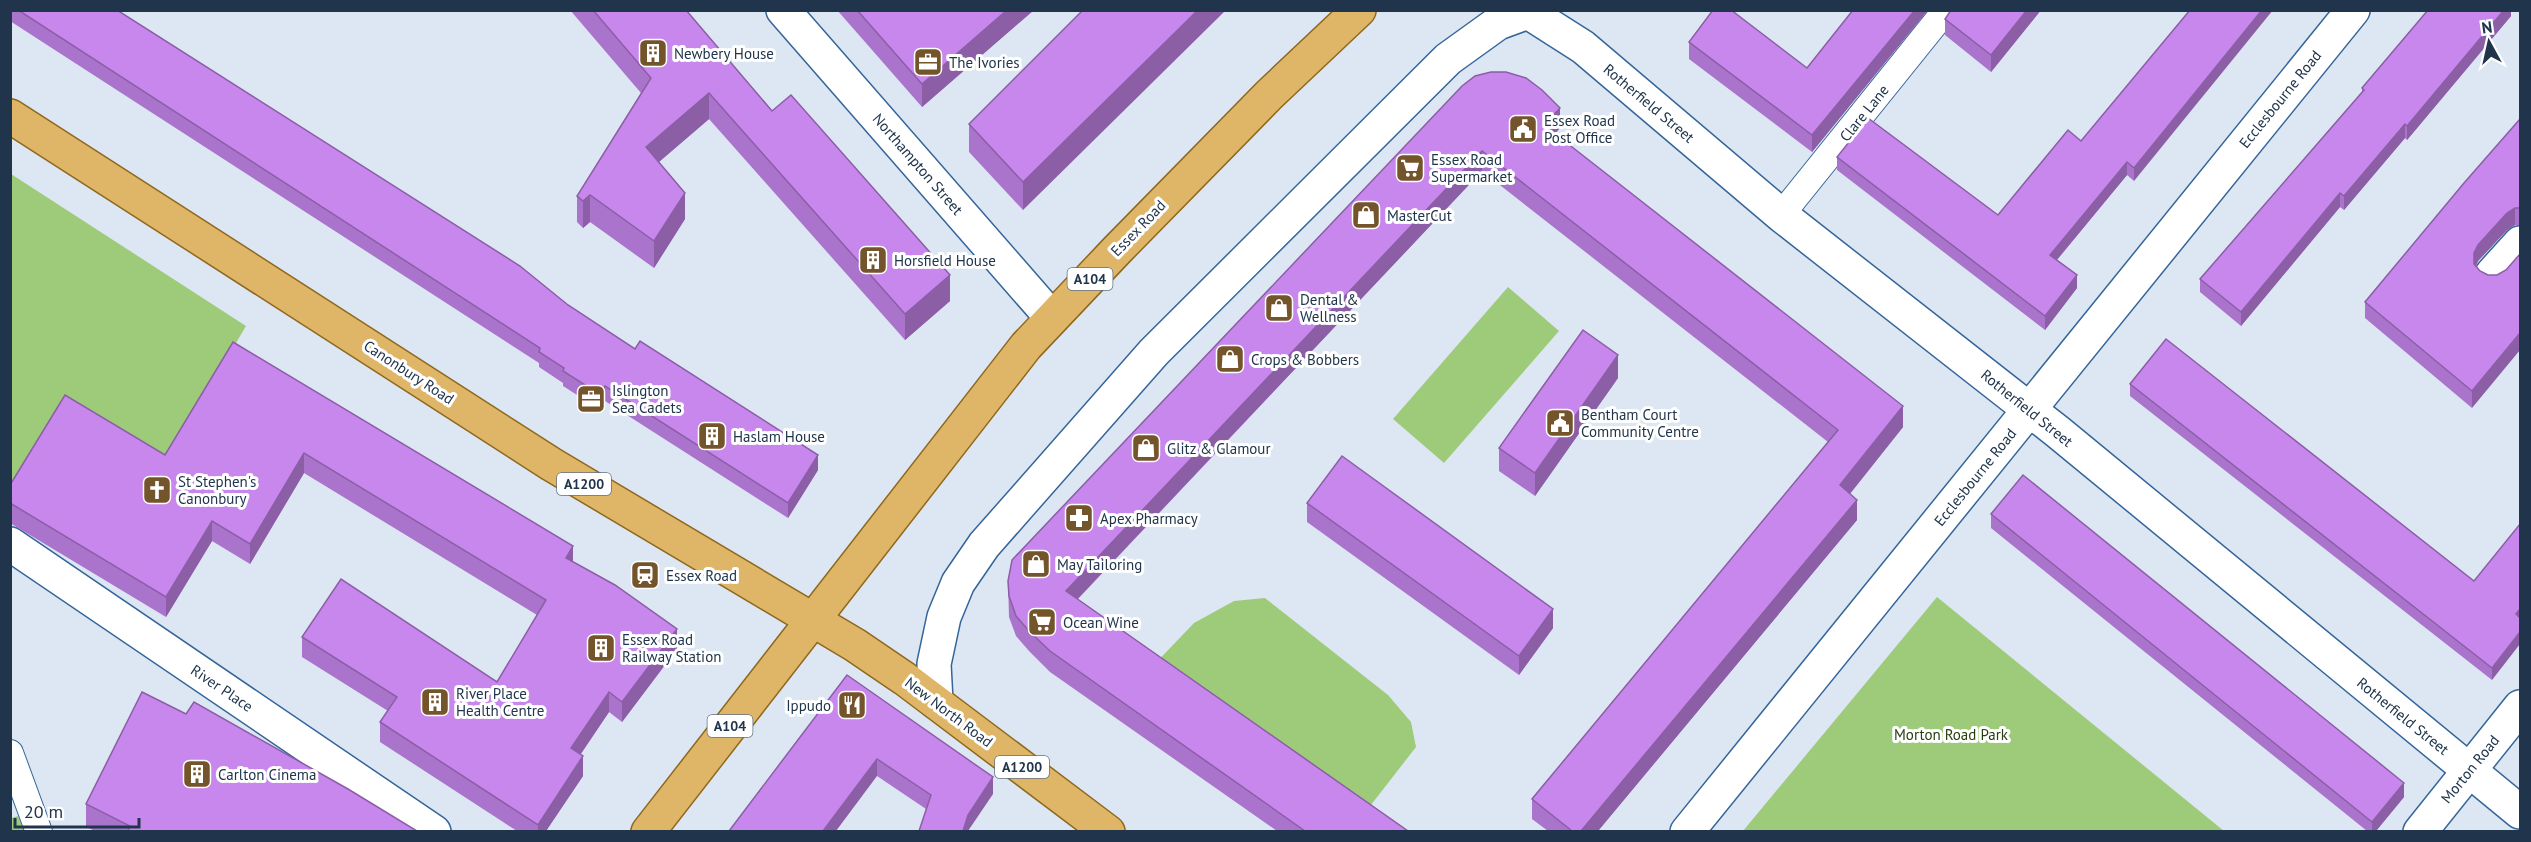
<svg xmlns="http://www.w3.org/2000/svg" width="2531" height="842" font-family="'PT Sans',sans-serif">
<style>
.green{fill:#9dcb79}
.lines{fill:none;stroke-linecap:round;stroke-linejoin:round}
.service-casing{stroke:#346599;stroke-width:28}
.minor-casing{stroke:#346599;stroke-width:36}
.primary-casing{stroke:#8e681d;stroke-width:36}
.service{stroke:#fff;stroke-width:26}
.minor{stroke:#fff;stroke-width:33}
.primary{stroke:#dfb568;stroke-width:33}
.wall{fill:#ab74cc}
.shaded-wall{fill:#8b5ea6}
.building{fill:#c787ed;stroke:#8b5ea6;stroke-width:1.5}
.labels{text-anchor:middle;dominant-baseline:central;stroke-width:6;stroke-linejoin:round;paint-order:stroke}
.shield{fill:#fff;stroke:#637282;stroke-width:1.5}
.shield-label{font-size:14px;font-weight:bold;fill:#20354c}
.poi-label{font-size:15px;fill:#20354c;stroke:#fff;text-anchor:start}
.street-label{font-size:15px;fill:#20354c;stroke:#fff}
.park-label{font-size:15px;fill:#273e11;stroke:#fff}
</style>
<rect width="100%" height="100%" fill="#dde7f3"/>
<g class="green">
<path d="M 11,174 L 246,326 L 165,463 L 11,487 Z"/>
<path d="M 1508,287 L 1559,331 L 1444,463 L 1393,419 Z"/>
<path d="M 1937,597 L 2224,831 L 1743,831 Z"/>
<path d="M 1265,598 L 1388,695 L 1411,722 L 1416,747 L 1360,819 L 1149,670 L 1194,623 L 1234,601 Z"/>
<path d="M 18,816 L 24,831 L 11,831 L 11,818 Z"/>
</g>
<g class="lines">
<g class="service-casing">
<g id="service">
<path d="M 1781,215 L 1946,10"/>
<path d="M 10,753 L 39,832"/>
</g>
</g>
<g class="minor-casing">
<g id="minor">
<path d="M 783,10 L 1052,318"/>
<path d="M 2492,274 L 2520,243"/>
<path d="M 10,544 L 434,832"/>
<path d="M 936,702 L 934,664 L 944,617 L 958,583 L 984,545 L 1154,352 L 1448,59 L 1498,23 L 1528,12 L 1583,47 L 1781,215 L 2058,432 L 2520,812"/>
<path d="M 1687,832 L 2353,10"/>
<path d="M 2420,832 L 2520,707"/>
</g>
</g>
<g class="primary-casing">
<g id="primary">
<path d="M 10,116 L 551,464 L 855,645 L 905,679 L 1108,832"/>
<path d="M 648,832 L 1026,346 L 1117,250 L 1269,95 L 1359,10"/>
</g>
</g>
<use href="#service" class="service"/>
<use href="#minor" class="minor"/>
<use href="#primary" class="primary"/>
</g>
<g class="wall">
<path d="M 10,10 L 117,10 L 818,470 L 788,518 L 605,401 L 599,409 L 563,386 L 563,383 L 539,367 L 539,363 L 10,21 Z"/>
<path d="M 570,10 L 686,10 L 772,111 L 950,301 L 905,340 L 709,119 L 659,162 L 685,219 L 654,268 L 590,222 L 583,228 L 577,222 L 577,196 L 641,93 Z"/>
<path d="M 837,10 L 1034,10 L 922,107 Z"/>
<path d="M 1083,10 L 1023,210 L 969,152 L 969,124 Z"/>
<path d="M 1853,10 L 1928,10 L 1812,152 L 1689,59 L 1689,42 L 1807,68 Z"/>
<path d="M 2041,10 L 1991,72 L 1945,35 L 1945,19 Z"/>
<path d="M 2190,10 L 2134,181 L 2127,175 L 2057,260 L 2077,288 L 2045,330 L 1837,170 L 1837,157 L 1998,215 L 2081,141 Z"/>
<path d="M 2511,10 L 2511,16 L 2407,140 L 2405,138 L 2344,210 L 2340,207 L 2241,326 L 2200,292 L 2200,279 L 2362,92 L 2362,88 Z"/>
<path d="M 1462,86 L 1560,128 L 1555,134 L 1903,427 L 1850,494 L 1857,520 L 1598,831 L 1548,831 L 1532,819 L 1532,799 L 1828,442 L 1482,171 L 1078,599 L 1408,831 L 1277,831 L 1050,672 L 1029,651 L 1016,636 L 1009,617 L 1008,581 Z"/>
<path d="M 2520,119 L 2520,225 L 2515,225 L 2507,230 L 2478,261 L 2476,266 L 2472,408 L 2365,318 L 2365,302 Z"/>
<path d="M 233,342 L 573,562 L 677,649 L 622,722 L 609,712 L 581,754 L 583,776 L 546,831 L 517,831 L 380,742 L 380,722 L 388,711 L 302,657 L 302,637 L 497,682 L 537,615 L 304,473 L 250,564 L 212,541 L 166,617 L 10,523 L 10,485 L 165,455 Z"/>
<path d="M 1618,378 L 1535,496 L 1499,471 L 1499,448 Z"/>
<path d="M 2130,384 L 2474,581 L 2520,524 L 2492,680 L 2130,396 Z"/>
<path d="M 1307,503 L 1553,628 L 1519,675 L 1307,522 Z"/>
<path d="M 1991,514 L 2404,797 L 2376,831 L 2367,831 L 1991,528 Z"/>
<path d="M 847,675 L 993,794 L 926,809 L 877,776 Z"/>
<path d="M 86,804 L 417,831 L 95,831 L 86,827 Z"/>
</g>
<g class="shaded-wall">
<path d="M 1007,10 L 1034,10 L 922,107 L 922,84 Z"/>
<path d="M 1198,10 L 1226,10 L 1023,210 L 1023,182 Z"/>
<path d="M 1915,10 L 1928,10 L 1812,152 L 1812,135 Z"/>
<path d="M 2027,10 L 2041,10 L 1991,72 L 1991,55 Z"/>
<path d="M 2262,10 L 2273,10 L 2134,181 L 2134,168 Z"/>
<path d="M 2504,10 L 2511,10 L 2511,16 L 2407,140 L 2407,126 Z"/>
<path d="M 709,93 L 709,119 L 646,173 L 646,147 Z"/>
<path d="M 1560,108 L 1560,128 L 1544,145 L 1544,125 Z"/>
<path d="M 2405,124 L 2405,138 L 2344,210 L 2344,196 Z"/>
<path d="M 1482,151 L 1482,171 L 1066,611 L 1066,591 Z"/>
<path d="M 2127,162 L 2127,175 L 2050,268 L 2050,255 Z"/>
<path d="M 685,193 L 685,219 L 654,268 L 654,241 Z"/>
<path d="M 2340,193 L 2340,207 L 2241,326 L 2241,312 Z"/>
<path d="M 590,195 L 590,222 L 583,228 L 583,201 Z"/>
<path d="M 2515,208 L 2515,225 L 2507,230 L 2478,261 L 2474,270 L 2474,253 L 2478,245 L 2507,213 Z"/>
<path d="M 950,275 L 950,301 L 905,340 L 905,314 Z"/>
<path d="M 2077,275 L 2077,288 L 2045,330 L 2045,316 Z"/>
<path d="M 2520,333 L 2520,350 L 2472,408 L 2472,391 Z"/>
<path d="M 1618,355 L 1618,378 L 1535,496 L 1535,473 Z"/>
<path d="M 605,386 L 605,401 L 599,409 L 599,394 Z"/>
<path d="M 1903,406 L 1903,427 L 1840,506 L 1840,485 Z"/>
<path d="M 304,453 L 304,473 L 250,564 L 250,544 Z"/>
<path d="M 818,455 L 818,470 L 788,518 L 788,503 Z"/>
<path d="M 1857,500 L 1857,520 L 1598,831 L 1581,831 Z"/>
<path d="M 212,521 L 212,541 L 166,617 L 166,597 Z"/>
<path d="M 573,546 L 573,566 L 566,558 Z"/>
<path d="M 1553,609 L 1553,628 L 1519,675 L 1519,656 Z"/>
<path d="M 2520,609 L 2520,620 L 2516,614 Z"/>
<path d="M 677,629 L 677,649 L 622,722 L 622,702 Z"/>
<path d="M 2520,632 L 2520,644 L 2492,680 L 2492,668 Z"/>
<path d="M 609,692 L 609,712 L 571,768 L 571,748 Z"/>
<path d="M 583,756 L 583,776 L 546,831 L 538,831 L 538,825 Z"/>
<path d="M 877,759 L 877,776 L 836,831 L 823,831 Z"/>
<path d="M 993,777 L 993,794 L 968,831 L 963,831 L 968,815 Z"/>
<path d="M 2404,783 L 2404,797 L 2376,831 L 2372,831 L 2372,822 Z"/>
</g>
<g class="building">
<path d="M 18,10 L 117,10 L 520,266 L 568,305 L 635,349 L 640,341 L 818,455 L 788,503 L 605,386 L 599,394 L 563,371 L 564,368 L 539,352 L 540,348 Z"/>
<path d="M 593,10 L 686,10 L 772,111 L 791,95 L 950,275 L 905,314 L 709,93 L 646,147 L 685,193 L 654,241 L 590,195 L 583,201 L 577,196 L 651,78 Z"/>
<path d="M 857,10 L 1007,10 L 922,84 Z"/>
<path d="M 1083,10 L 1198,10 L 1023,182 L 969,124 Z"/>
<path d="M 1713,10 L 1731,10 L 1807,68 L 1853,10 L 1915,10 L 1812,135 L 1689,42 Z"/>
<path d="M 1951,10 L 2027,10 L 1991,55 L 1945,19 Z"/>
<path d="M 2190,10 L 2262,10 L 2134,168 L 2127,162 L 2050,255 L 2077,275 L 2045,316 L 1837,157 L 1868,118 L 1998,215 L 2068,130 L 2081,141 Z"/>
<path d="M 2428,10 L 2504,10 L 2407,126 L 2405,124 L 2344,196 L 2340,193 L 2241,312 L 2200,279 L 2364,90 L 2362,88 Z"/>
<path d="M 1491,72 L 1506,72 L 1526,78 L 1542,90 L 1560,108 L 1544,125 L 1903,406 L 1840,485 L 1857,500 L 1581,831 L 1572,831 L 1532,799 L 1838,430 L 1482,151 L 1066,591 L 1408,831 L 1305,831 L 1050,651 L 1029,631 L 1016,616 L 1009,596 L 1008,581 L 1012,560 L 1462,86 L 1475,76 Z"/>
<path d="M 2520,119 L 2520,208 L 2515,208 L 2507,213 L 2478,245 L 2474,253 L 2474,264 L 2480,271 L 2488,275 L 2497,275 L 2506,270 L 2520,254 L 2520,333 L 2472,391 L 2365,302 L 2464,183 Z"/>
<path d="M 1583,330 L 1618,355 L 1535,473 L 1499,448 Z"/>
<path d="M 2166,339 L 2474,581 L 2520,524 L 2520,609 L 2516,614 L 2520,618 L 2520,632 L 2492,668 L 2130,384 Z"/>
<path d="M 233,342 L 573,546 L 566,558 L 615,585 L 677,629 L 622,702 L 609,692 L 571,748 L 583,756 L 538,825 L 380,722 L 397,697 L 302,637 L 341,579 L 497,682 L 546,600 L 304,453 L 250,544 L 212,521 L 166,597 L 10,503 L 10,485 L 65,395 L 165,455 Z"/>
<path d="M 1342,456 L 1553,609 L 1519,656 L 1307,503 Z"/>
<path d="M 2023,475 L 2404,783 L 2372,822 L 1991,514 Z"/>
<path d="M 847,675 L 993,777 L 968,815 L 963,831 L 919,831 L 931,795 L 877,759 L 823,831 L 729,831 Z"/>
<path d="M 142,692 L 186,714 L 194,702 L 348,789 L 417,831 L 128,831 L 130,826 L 86,804 Z"/>
</g>
<defs>
<g id="building-square" transform="scale(1.5)"><rect x="-9" y="-9" width="18" height="18" rx="4" fill="#74542a" stroke="#fff"/><path d="M-4-6H4V6H1V3H-1V6H-4ZM-2.5-4.3h1.7v1.8h-1.7ZM.8-4.3h1.7v1.8H.8ZM-2.5-1h1.7V.8h-1.7ZM.8-1h1.7V.8H.8Z" fill="#fff"/></g>
<g id="office-square" transform="scale(1.5)"><rect x="-9" y="-9" width="18" height="18" rx="4" fill="#74542a" stroke="#fff"/><path d="M-6-3h4V-5.5h4V-3h4V5H-6ZM-1-4.5V-3h2v-1.5ZM-6 0V1H6V0Z" fill="#fff"/></g>
<g id="civic-square" transform="scale(1.5)"><rect x="-9" y="-9" width="18" height="18" rx="4" fill="#74542a" stroke="#fff"/><path d="M-.6-6.5H3V-4.5H.6V-3L4-1V1h2V6H-6V1h2V-1L-.6-3ZM-1.2 2.5V6h2.4V2.5Z" fill="#fff"/></g>
<g id="supermarket-square" transform="scale(1.5)"><rect x="-9" y="-9" width="18" height="18" rx="4" fill="#74542a" stroke="#fff"/><path d="M-6-5.5h2.5l.6 2H6L4.5 2H-2.5L-4.4-4H-6ZM-1.5 3.2a1.3 1.3 0 1 0 .1 0ZM3 3.2a1.3 1.3 0 1 0 .1 0Z" fill="#fff"/></g>
<g id="shop-square" transform="scale(1.5)"><rect x="-9" y="-9" width="18" height="18" rx="4" fill="#74542a" stroke="#fff"/><path d="M-5-2.5h2.3a2.7 3.5 0 0 1 5.4 0H5L5.5 6h-11ZM-1.5-2.5h3a1.5 2.3 0 0 0-3 0Z" fill="#fff"/></g>
<g id="church-square" transform="scale(1.5)"><rect x="-9" y="-9" width="18" height="18" rx="4" fill="#74542a" stroke="#fff"/><path d="M-1.2-6h2.4v3.5h3.3v2.4h-3.3V6h-2.4V-.1h-3.3v-2.4h3.3Z" fill="#fff"/></g>
<g id="pharmacy-square" transform="scale(1.5)"><rect x="-9" y="-9" width="18" height="18" rx="4" fill="#74542a" stroke="#fff"/><path d="M-2-6h4v4h4v4h-4v4h-4v-4h-4v-4h4Z" fill="#fff"/></g>
<g id="station-square" transform="scale(1.5)"><rect x="-9" y="-9" width="18" height="18" rx="4" fill="#74542a" stroke="#fff"/><path d="M-3-6H3Q5-6 5-4V2Q5 4 3 4L4.5 6H3L1.5 4h-3L-3 6H-4.5L-3 4Q-5 4-5 2V-4Q-5-6-3-6ZM-3.5-4v3h7v-3ZM-3.5 1v1.5H-2V1ZM2 1v1.5H3.5V1Z" fill="#fff"/></g>
<g id="restaurant-square" transform="scale(1.5)"><rect x="-9" y="-9" width="18" height="18" rx="4" fill="#74542a" stroke="#fff"/><path d="M-5-6h1v4h1v-4h1v4h1v-4h1v5L-1.5 .5V6h-2V.5L-5-1ZM5-6V6H3V1.5H1.5Q1.5-4 5-6Z" fill="#fff"/></g>
</defs>
<g fill-rule="evenodd">
<use href="#building-square" x="653" y="53"/>
<use href="#office-square" x="928" y="62"/>
<use href="#civic-square" x="1523" y="129"/>
<use href="#supermarket-square" x="1410" y="168"/>
<use href="#shop-square" x="1366" y="215"/>
<use href="#building-square" x="873" y="260"/>
<use href="#shop-square" x="1279" y="308"/>
<use href="#shop-square" x="1230" y="359"/>
<use href="#office-square" x="591" y="399"/>
<use href="#civic-square" x="1560" y="423"/>
<use href="#building-square" x="712" y="436"/>
<use href="#shop-square" x="1146" y="448"/>
<use href="#church-square" x="157" y="490"/>
<use href="#pharmacy-square" x="1079" y="518"/>
<use href="#shop-square" x="1036" y="564"/>
<use href="#station-square" x="645" y="575"/>
<use href="#supermarket-square" x="1042" y="622"/>
<use href="#building-square" x="601" y="648"/>
<use href="#building-square" x="435" y="702"/>
<use href="#restaurant-square" x="852" y="705"/>
<use href="#building-square" x="197" y="774"/>
</g>
<g class="labels">
<g class="shield">
<rect x="1067.5" y="268" width="45" height="22" rx="4.5"/>
<rect x="557" y="473" width="54" height="22" rx="4.5"/>
<rect x="707.5" y="715" width="45" height="22" rx="4.5"/>
<rect x="995" y="756" width="54" height="22" rx="4.5"/>
</g>
<g class="shield-label">
<text x="1090" y="279">A104</text>
<text x="584" y="484">A1200</text>
<text x="730" y="726">A104</text>
<text x="1022" y="767">A1200</text>
</g>
<g class="poi-label">
<text x="674" y="53">Newbery House</text>
<text x="949" y="62">The Ivories</text>
<text x="1544" y="120">Essex Road<tspan x="1544" dy="17">Post Office</tspan></text>
<text x="1431" y="159">Essex Road<tspan x="1431" dy="17">Supermarket</tspan></text>
<text x="1387" y="215">MasterCut</text>
<text x="894" y="260">Horsfield House</text>
<text x="1300" y="299">Dental &amp;<tspan x="1300" dy="17">Wellness</tspan></text>
<text x="1251" y="359">Crops &amp; Bobbers</text>
<text x="612" y="390">Islington<tspan x="612" dy="17">Sea Cadets</tspan></text>
<text x="1581" y="414">Bentham Court<tspan x="1581" dy="17">Community Centre</tspan></text>
<text x="733" y="436">Haslam House</text>
<text x="1167" y="448">Glitz &amp; Glamour</text>
<text x="178" y="481">St Stephen's<tspan x="178" dy="17">Canonbury</tspan></text>
<text x="1100" y="518">Apex Pharmacy</text>
<text x="1057" y="564">May Tailoring</text>
<text x="666" y="575">Essex Road</text>
<text x="1063" y="622">Ocean Wine</text>
<text x="622" y="639">Essex Road<tspan x="622" dy="17">Railway Station</tspan></text>
<text x="456" y="693">River Place<tspan x="456" dy="17">Health Centre</tspan></text>
<text x="831" y="705" text-anchor="end">Ippudo</text>
<text x="218" y="774">Carlton Cinema</text>
</g>
<g class="street-label">
<text transform="translate(2280 99) rotate(-51)">Ecclesbourne Road</text>
<text transform="translate(1649 103) rotate(40)">Rotherfield Street</text>
<text transform="translate(1864 113) rotate(-51)">Clare Lane</text>
<text transform="translate(918 164) rotate(49)">Northampton Street</text>
<text transform="translate(1138 228) rotate(-46)">Essex Road</text>
<text transform="translate(409 372) rotate(33)">Canonbury Road</text>
<text transform="translate(2027 408) rotate(39)">Rotherfield Street</text>
<text transform="translate(1975 477) rotate(-51)">Ecclesbourne Road</text>
<text transform="translate(222 688) rotate(34)">River Place</text>
<text transform="translate(949 712) rotate(37)">New North Road</text>
<text transform="translate(2403 716) rotate(39)">Rotherfield Street</text>
<text transform="translate(2470 769) rotate(-51)">Morton Road</text>
</g>
<g class="park-label">
<text x="1951" y="734">Morton Road Park</text>
</g>
</g>
<rect width="2531" height="842" fill="none" stroke="#20354c" stroke-width="24"/>
<g transform="translate(2489 42) rotate(352)" stroke="#ffffff" stroke-width="4.5" paint-order="stroke">
<path d="M0-4.5L10 22L0 15L-10 22Z" fill="#20354c"/>
<text y="-9" font-size="16" font-weight="bold" text-anchor="middle" fill="#20354c">N</text>
</g>
<path d="M15 818v9h124v-9" fill="none" stroke="#20354c" stroke-width="3"/>
<text x="24" y="818" font-size="18" fill="#20354c" stroke="#ffffff" stroke-width="4.5" paint-order="stroke">20 m</text>
</svg>
